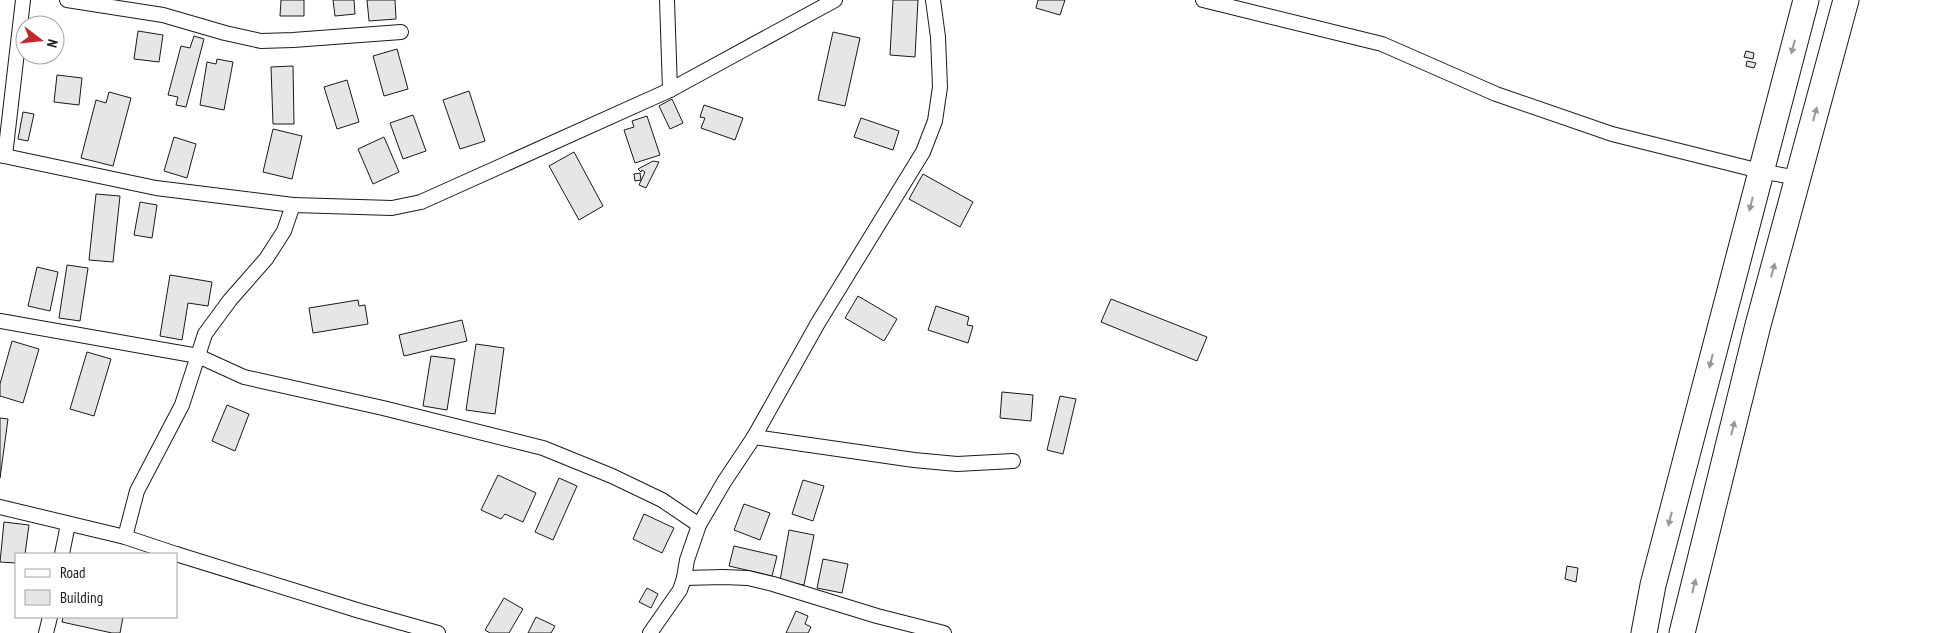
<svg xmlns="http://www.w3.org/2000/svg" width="1937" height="633" font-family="'PT Sans Narrow',sans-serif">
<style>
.building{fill:#e6e6e6;stroke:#1a1a1a}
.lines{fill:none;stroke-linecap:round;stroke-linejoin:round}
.street-casing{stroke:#1a1a1a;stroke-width:16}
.highway-casing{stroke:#1a1a1a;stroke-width:27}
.street{stroke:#fff;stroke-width:14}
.highway{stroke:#fff;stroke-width:25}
.oneway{fill:#989898}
</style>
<rect width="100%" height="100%" fill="#fff"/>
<g class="building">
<path d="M 281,0 L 304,0 L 304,16 L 280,16 Z"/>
<path d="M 333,0 L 354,0 L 355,14 L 335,16 Z"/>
<path d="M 367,0 L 395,0 L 396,19 L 369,21 Z"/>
<path d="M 893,0 L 918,0 L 915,57 L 890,55 Z"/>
<path d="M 1038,0 L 1065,0 L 1060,15 L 1036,8 Z"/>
<path d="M 138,31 L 163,35 L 159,62 L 134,59 Z"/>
<path d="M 833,32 L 860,38 L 845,106 L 818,100 Z"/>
<path d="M 194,36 L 204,39 L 186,107 L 176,105 L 178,97 L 168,95 L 181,46 L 190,48 Z"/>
<path d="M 397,49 L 408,89 L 384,96 L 373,56 Z"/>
<path d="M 1746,51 L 1754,53 L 1753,59 L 1744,57 Z"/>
<path d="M 217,59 L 233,62 L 224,110 L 200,105 L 207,62 L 216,64 Z"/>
<path d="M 1747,61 L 1756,63 L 1754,68 L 1746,66 Z"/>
<path d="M 293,66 L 294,124 L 273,124 L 271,67 Z"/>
<path d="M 57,75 L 82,78 L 79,105 L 54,102 Z"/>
<path d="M 347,80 L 359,122 L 337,129 L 324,87 Z"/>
<path d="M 469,91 L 485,141 L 460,149 L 443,100 Z"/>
<path d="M 109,92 L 131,98 L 113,166 L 81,158 L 96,100 L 106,103 Z"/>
<path d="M 672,99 L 683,123 L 670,129 L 659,106 Z"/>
<path d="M 704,105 L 743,118 L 735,140 L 701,128 L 705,118 L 700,117 Z"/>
<path d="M 23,112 L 34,114 L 28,141 L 18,139 Z"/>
<path d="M 413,115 L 426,151 L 403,159 L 390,123 Z"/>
<path d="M 647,116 L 660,155 L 635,163 L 624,130 L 634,127 L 632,121 Z"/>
<path d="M 861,118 L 899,131 L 893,150 L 854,137 Z"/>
<path d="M 273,129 L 302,136 L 292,179 L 263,172 Z"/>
<path d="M 174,137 L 196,144 L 187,178 L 164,171 Z"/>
<path d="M 384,137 L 399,172 L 373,184 L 358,149 Z"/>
<path d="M 574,152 L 603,206 L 579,220 L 549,166 Z"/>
<path d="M 653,161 L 659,162 L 646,188 L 639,185 L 645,172 L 642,170 L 641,172 L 638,169 Z"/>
<path d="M 640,173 L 641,180 L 635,181 L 634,174 Z"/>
<path d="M 923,174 L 973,202 L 960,227 L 909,199 Z"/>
<path d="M 96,194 L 120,196 L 113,262 L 89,260 Z"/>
<path d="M 140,202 L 157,205 L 152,238 L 134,235 Z"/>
<path d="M 67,265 L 88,268 L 80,321 L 59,318 Z"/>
<path d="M 37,267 L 58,272 L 50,311 L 28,306 Z"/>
<path d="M 170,275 L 212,282 L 208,306 L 188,303 L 182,340 L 160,336 Z"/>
<path d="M 858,296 L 897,319 L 884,341 L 845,318 Z"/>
<path d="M 1111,299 L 1207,337 L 1197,361 L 1101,322 Z"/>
<path d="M 358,300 L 359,306 L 365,305 L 368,324 L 313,333 L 309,308 Z"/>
<path d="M 936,306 L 969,317 L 967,325 L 973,326 L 968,343 L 928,330 Z"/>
<path d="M 462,320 L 467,341 L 404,356 L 399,335 Z"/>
<path d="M 12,341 L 39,349 L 23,403 L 0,396 L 0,384 Z"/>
<path d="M 476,344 L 504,348 L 495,414 L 466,410 Z"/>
<path d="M 87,352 L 111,359 L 94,416 L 70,409 Z"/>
<path d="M 431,356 L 455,359 L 447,410 L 423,406 Z"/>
<path d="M 1002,392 L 1033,395 L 1031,421 L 1000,418 Z"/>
<path d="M 1060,396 L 1076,399 L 1063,454 L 1047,450 Z"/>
<path d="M 227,405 L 249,414 L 235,451 L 212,441 Z"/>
<path d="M 0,418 L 8,419 L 0,478 Z"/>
<path d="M 498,475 L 536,493 L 523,522 L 505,514 L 501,519 L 481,510 Z"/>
<path d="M 559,478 L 577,486 L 553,540 L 535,532 Z"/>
<path d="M 803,480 L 824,486 L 813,521 L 792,514 Z"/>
<path d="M 744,504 L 770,513 L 760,540 L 734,530 Z"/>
<path d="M 644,514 L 674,528 L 662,553 L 633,539 Z"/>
<path d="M 4,522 L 29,525 L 25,554 L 16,554 L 16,563 L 0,562 Z"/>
<path d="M 789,530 L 814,535 L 804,585 L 780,581 Z"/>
<path d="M 734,546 L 777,556 L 772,576 L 729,566 Z"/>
<path d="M 823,559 L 848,564 L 842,593 L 817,588 Z"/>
<path d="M 1567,566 L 1578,568 L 1576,582 L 1565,579 Z"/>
<path d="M 647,588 L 658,594 L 651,608 L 639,602 Z"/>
<path d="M 504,598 L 523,609 L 509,633 L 490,633 L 485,630 Z"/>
<path d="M 796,611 L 808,616 L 805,624 L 811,627 L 808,633 L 786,633 Z"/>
<path d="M 63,617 L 123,617 L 120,633 L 112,633 L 62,622 Z"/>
<path d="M 536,617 L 555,626 L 551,633 L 528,633 Z"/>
</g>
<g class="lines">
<g class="street-casing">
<g id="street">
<path d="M 67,0 L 163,15 L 225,33 L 261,41 L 293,40 L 401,32"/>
<path d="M 667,0 L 670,90 L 835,0"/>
<path d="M 1203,0 L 1382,44 L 1496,94 L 1612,134 L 1760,171 L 1798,178"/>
<path d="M 0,155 L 156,188 L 293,205"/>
<path d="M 5,156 L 23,0"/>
<path d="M 0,321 L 198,356 L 244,377 L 383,408 L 543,448 L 612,476 L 662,500 L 699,525"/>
<path d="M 754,437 L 914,460 L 957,464 L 1013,461"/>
<path d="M 0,507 L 125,537"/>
<path d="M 62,554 L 68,524"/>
<path d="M 176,554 L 125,537 L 137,491 L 182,405 L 205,334 L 230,300 L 266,259 L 284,231 L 293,205 L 392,208 L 421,202 L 670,90"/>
<path d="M 176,554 L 360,611 L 438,633"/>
<path d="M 684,578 L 723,577 L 748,578 L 773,584 L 877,616 L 944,633"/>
<path d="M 46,633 L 50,617"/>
<path d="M 650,633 L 680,590 L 684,578 L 687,560 L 699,525 L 724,482 L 754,437 L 818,323 L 923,152 L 935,121 L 940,87 L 938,37 L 933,0"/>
</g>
</g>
<g class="highway-casing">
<g id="highway">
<path d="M 1644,633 L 1653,585 L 1806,0"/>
<path d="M 1682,633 L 1758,325 L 1846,0"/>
</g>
</g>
<use href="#street" class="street"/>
<use href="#highway" class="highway"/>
</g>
<defs><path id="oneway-solid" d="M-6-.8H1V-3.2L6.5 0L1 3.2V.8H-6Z" transform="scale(1.25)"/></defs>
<g class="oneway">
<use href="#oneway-solid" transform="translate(1793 47) rotate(105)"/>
<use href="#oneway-solid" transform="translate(1815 114) rotate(-75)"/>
<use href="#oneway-solid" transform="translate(1751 204) rotate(104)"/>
<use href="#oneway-solid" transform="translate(1773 270) rotate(-75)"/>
<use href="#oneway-solid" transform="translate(1711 361) rotate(104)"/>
<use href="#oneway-solid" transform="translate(1733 428) rotate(-76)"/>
<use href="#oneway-solid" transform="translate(1670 519) rotate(104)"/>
<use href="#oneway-solid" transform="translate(1694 586) rotate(-76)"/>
</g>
<rect x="15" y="553" width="162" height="65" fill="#ffffff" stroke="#a3a3a3"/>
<rect x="25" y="569" width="25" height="8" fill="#ffffff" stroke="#a3a3a3"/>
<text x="60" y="578" font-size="15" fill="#1a1a1a">Road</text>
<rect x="25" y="590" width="25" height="15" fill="#e6e6e6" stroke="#a3a3a3"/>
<text x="60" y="603" font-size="15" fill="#1a1a1a">Building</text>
<g transform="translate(40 40) rotate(106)"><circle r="24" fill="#ffffff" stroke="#a3a3a3"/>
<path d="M0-4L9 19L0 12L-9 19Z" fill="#c62828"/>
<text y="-8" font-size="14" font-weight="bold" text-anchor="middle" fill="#1a1a1a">N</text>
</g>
</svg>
